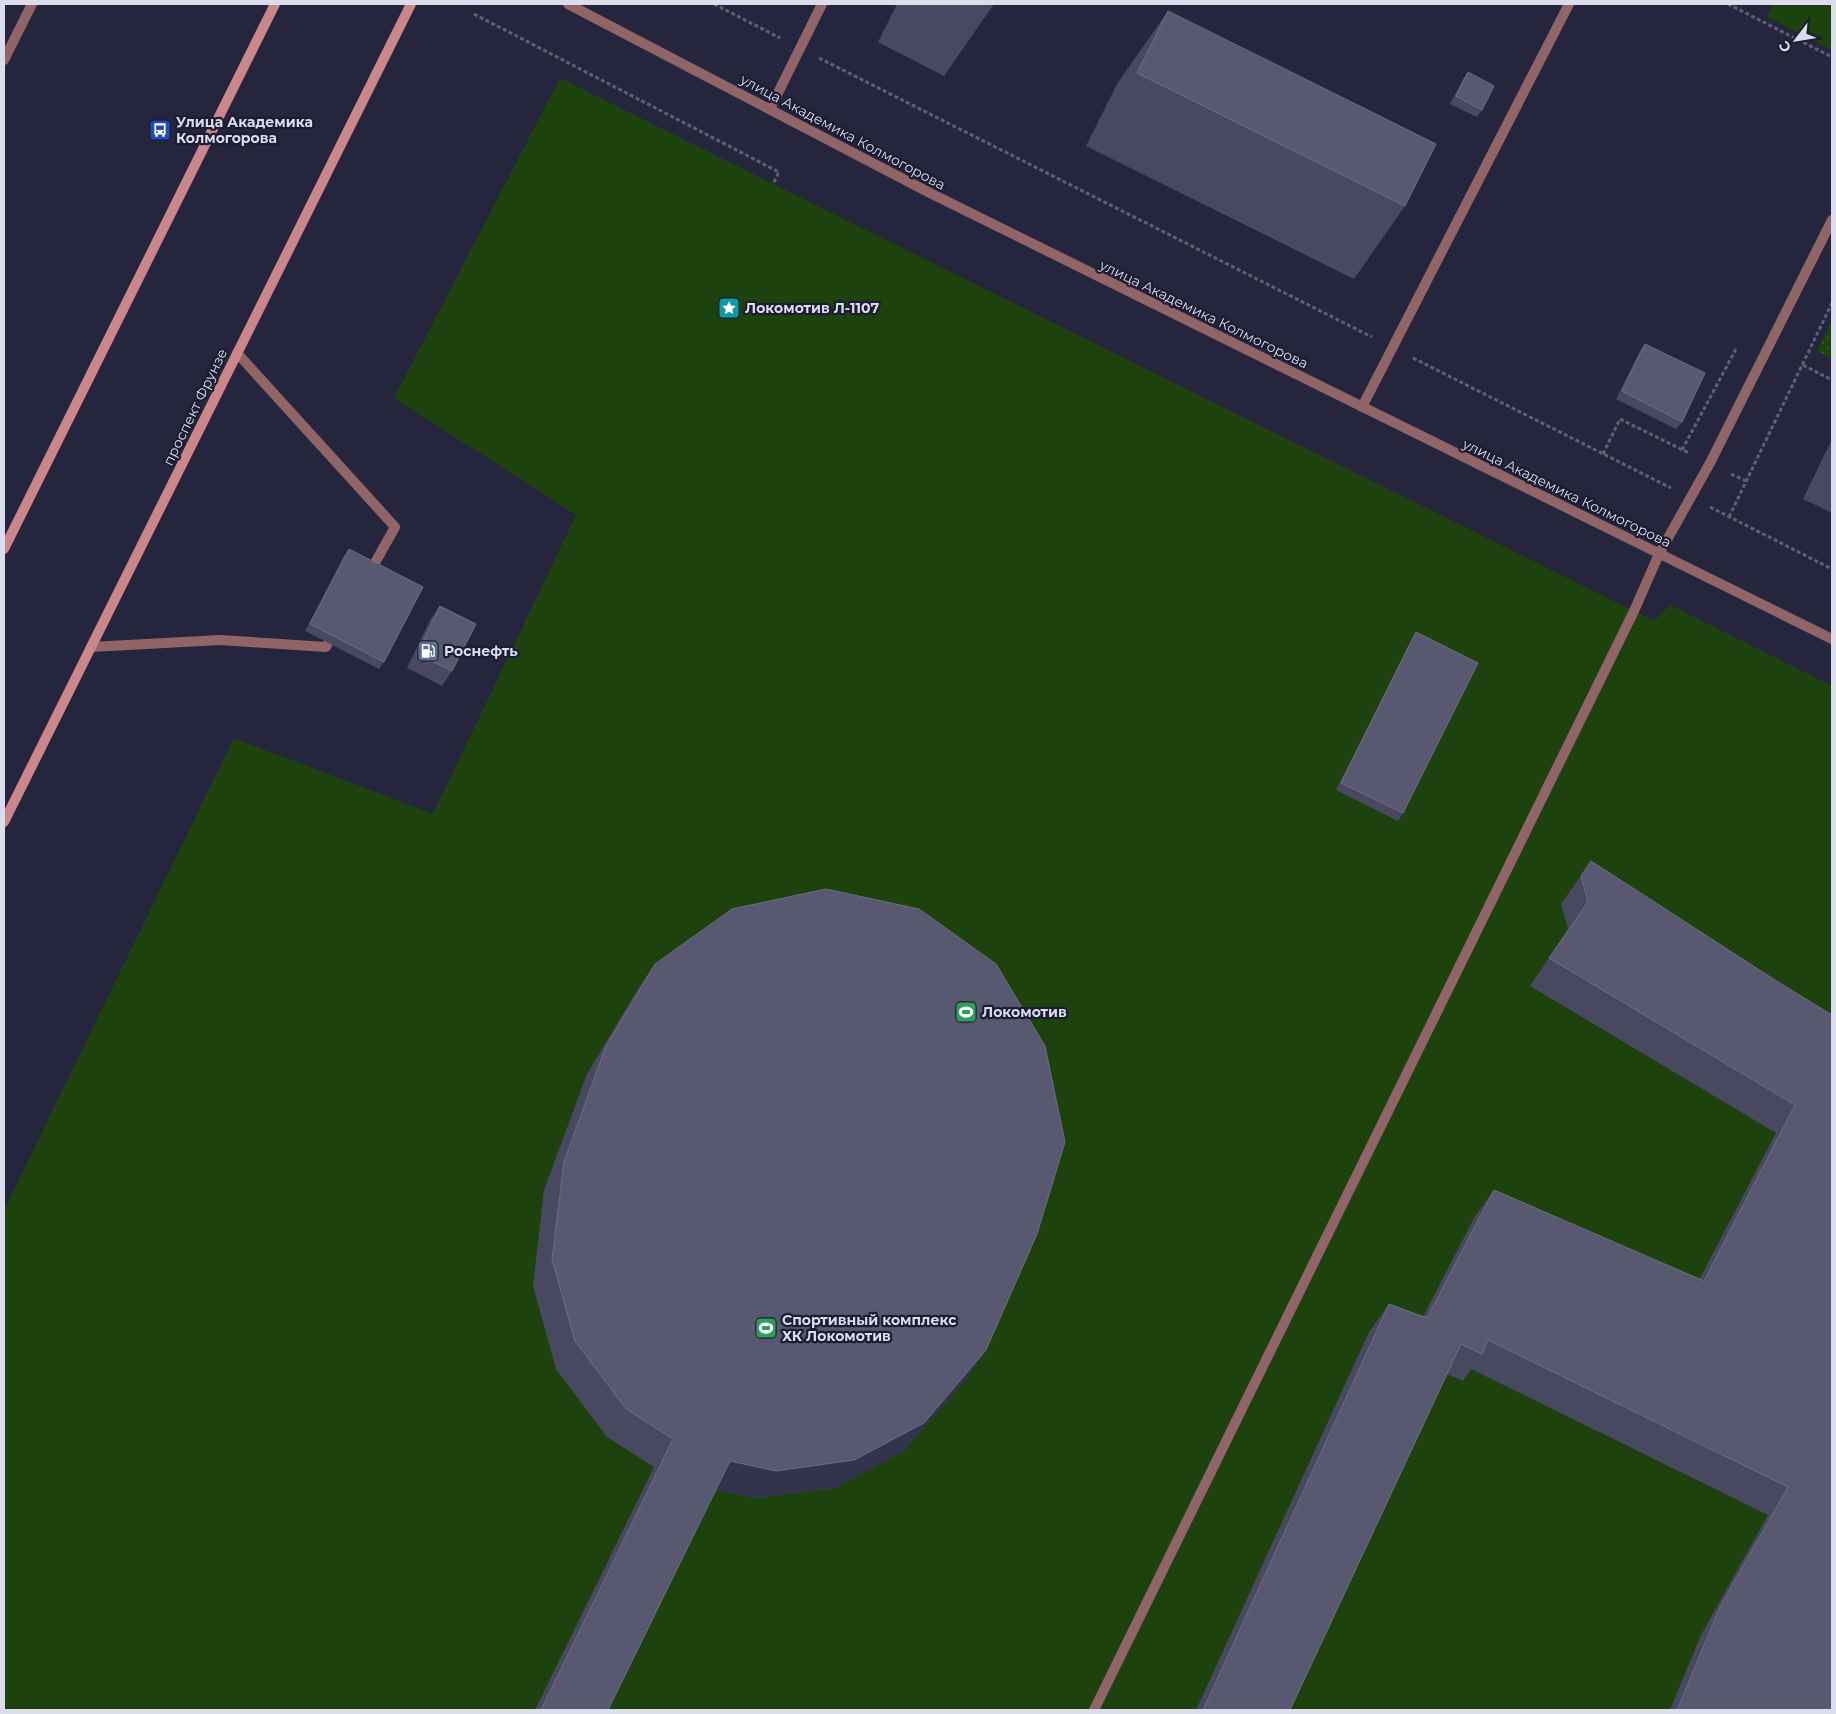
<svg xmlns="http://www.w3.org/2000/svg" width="1836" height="1714" font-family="Montserrat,sans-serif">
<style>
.green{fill:#1d420e}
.park{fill:url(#park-dots)}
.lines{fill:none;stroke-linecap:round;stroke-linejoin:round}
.path{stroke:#5f6075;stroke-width:3;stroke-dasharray:4 2.5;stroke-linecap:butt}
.service{stroke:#916568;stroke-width:10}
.minor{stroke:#916568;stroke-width:10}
.secondary{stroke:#cb868c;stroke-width:10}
.wall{fill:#484960}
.shaded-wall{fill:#33344c}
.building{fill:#585970;stroke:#6c6e83}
.labels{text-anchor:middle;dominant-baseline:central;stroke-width:4.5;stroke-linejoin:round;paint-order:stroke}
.poi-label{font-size:14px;font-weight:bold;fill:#dbddec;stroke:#1c1d32;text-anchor:start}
.street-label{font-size:14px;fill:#dbddec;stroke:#1c1d32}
</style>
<defs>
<pattern id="park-dots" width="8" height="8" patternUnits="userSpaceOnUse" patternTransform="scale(1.25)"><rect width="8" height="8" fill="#1d420e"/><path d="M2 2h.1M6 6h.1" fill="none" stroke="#3d5d31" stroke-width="1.8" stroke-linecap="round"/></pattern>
</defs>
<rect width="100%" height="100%" fill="#25263d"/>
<g class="green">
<path d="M 1774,4 L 1832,4 L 1832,50 L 1767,17 Z"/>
<path d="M 560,78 L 1654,621 L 1670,605 L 1832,686 L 1832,1710 L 4,1710 L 4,1210 L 234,738 L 433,814 L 576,515 L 394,398 Z"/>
</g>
<path class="park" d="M 1832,321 L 1832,359 L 1817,351 Z"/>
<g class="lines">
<g class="path">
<path d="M 714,4 L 780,38"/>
<path d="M 1728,4 L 1832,57"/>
<path d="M 474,14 L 779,172 L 773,184"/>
<path d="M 819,58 L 1372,337"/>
<path d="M 1413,358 L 1671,488"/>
<path d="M 1803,365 L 1832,380"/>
<path d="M 1682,450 L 1736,349"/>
<path d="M 1603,454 L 1620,419 L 1689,453"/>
<path d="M 1731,474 L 1746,481"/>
<path d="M 1710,507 L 1832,569"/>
<path d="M 1729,517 L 1832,303"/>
</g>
<g class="service">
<path d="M 4,60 L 32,4"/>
<path d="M 770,109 L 822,4"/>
<path d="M 237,353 L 395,527 L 371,570"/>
<path d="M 1362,407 L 1569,4"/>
<path d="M 91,647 L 220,640 L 326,647 L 328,643"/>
<path d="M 1094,1710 L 1634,611 L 1659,554 L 1710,463 L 1832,220"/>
</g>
<path class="minor" d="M 568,4 L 930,193 L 1832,639"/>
<g class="secondary">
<path d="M 4,549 L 275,4"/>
<path d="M 4,822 L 411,4"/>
</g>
</g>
<g class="wall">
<path d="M 897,4 L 994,4 L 944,76 L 878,42 Z"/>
<path d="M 1168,11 L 1405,206 L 1354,279 L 1086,146 L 1117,84 Z"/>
<path d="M 1468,72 L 1482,110 L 1477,117 L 1450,104 L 1463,79 Z"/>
<path d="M 1645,344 L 1682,422 L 1676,429 L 1616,399 L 1640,351 Z"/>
<path d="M 1832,439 L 1832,513 L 1803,499 Z"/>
<path d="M 349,549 L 384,662 L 379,669 L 305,631 L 344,556 Z"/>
<path d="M 440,606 L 452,671 L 442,686 L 407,668 L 430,620 Z"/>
<path d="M 1416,632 L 1403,813 L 1398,821 L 1336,790 L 1411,640 Z"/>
<path d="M 1591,861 L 1778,982 L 1832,1015 L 1832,1710 L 1670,1710 L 1701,1635 L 1768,1515 L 1471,1369 L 1463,1381 L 1447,1374 L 1290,1710 L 1196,1710 L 1369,1332 L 1389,1304 L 1423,1317 L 1474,1218 L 1494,1190 L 1699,1280 L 1776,1133 L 1530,986 L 1568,929 L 1561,904 Z"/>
<path d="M 655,964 L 967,1378 L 905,1450 L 835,1488 L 757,1498 L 716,1490 L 608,1710 L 535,1710 L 654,1467 L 607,1437 L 556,1369 L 533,1286 L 544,1190 L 587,1074 L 636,992 Z"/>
</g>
<path class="shaded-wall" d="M 986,1350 L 967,1378 L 905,1450 L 835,1488 L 757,1498 L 710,1489 L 730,1461 Z"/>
<g class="building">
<path d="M 1168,11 L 1436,144 L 1405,206 L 1137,73 Z"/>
<path d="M 1468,72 L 1494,86 L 1482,110 L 1456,96 Z"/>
<path d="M 1645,344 L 1705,373 L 1682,422 L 1622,391 Z"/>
<path d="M 349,549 L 423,587 L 384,662 L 310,624 Z"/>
<path d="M 440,606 L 476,624 L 452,671 L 417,654 Z"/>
<path d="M 1416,632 L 1478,663 L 1403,813 L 1341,783 Z"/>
<path d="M 1591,861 L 1778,982 L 1832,1015 L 1832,1710 L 1677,1710 L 1720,1607 L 1788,1487 L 1488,1340 L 1482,1354 L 1461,1344 L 1290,1710 L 1203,1710 L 1389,1304 L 1427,1318 L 1494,1190 L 1704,1281 L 1795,1105 L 1549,958 L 1588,902 L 1581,876 Z"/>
<path d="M 826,889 L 919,909 L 996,964 L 1045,1046 L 1065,1142 L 1037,1234 L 986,1350 L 924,1423 L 854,1460 L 776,1471 L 730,1461 L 608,1710 L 541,1710 L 673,1439 L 626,1409 L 575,1341 L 552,1259 L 564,1162 L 606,1046 L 655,964 L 732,909 Z"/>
</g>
<defs>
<g id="bus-square" transform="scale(1.125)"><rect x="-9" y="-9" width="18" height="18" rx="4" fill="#1a4fb4" stroke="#1c1d32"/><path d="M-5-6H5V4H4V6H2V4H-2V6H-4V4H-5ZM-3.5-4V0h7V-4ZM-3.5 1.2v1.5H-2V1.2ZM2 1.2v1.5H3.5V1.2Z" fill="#fff"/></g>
<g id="sight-square" transform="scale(1.125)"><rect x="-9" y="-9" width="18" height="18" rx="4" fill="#0f9aa8" stroke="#1c1d32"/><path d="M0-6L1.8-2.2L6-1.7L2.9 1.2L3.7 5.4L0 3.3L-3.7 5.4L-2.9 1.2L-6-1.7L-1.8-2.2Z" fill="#fff"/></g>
<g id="fuel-square" transform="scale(1.125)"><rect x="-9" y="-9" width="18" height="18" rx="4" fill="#5c6f8a" stroke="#1c1d32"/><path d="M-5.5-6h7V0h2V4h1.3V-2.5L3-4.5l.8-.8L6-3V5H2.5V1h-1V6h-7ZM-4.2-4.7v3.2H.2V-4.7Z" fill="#fff"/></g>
<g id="stadium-square" transform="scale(1.125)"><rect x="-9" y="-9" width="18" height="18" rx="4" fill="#2e9e5b" stroke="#1c1d32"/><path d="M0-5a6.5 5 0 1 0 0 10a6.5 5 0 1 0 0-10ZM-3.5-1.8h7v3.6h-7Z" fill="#fff"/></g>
</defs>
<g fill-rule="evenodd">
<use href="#bus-square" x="160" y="130"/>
<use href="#sight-square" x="729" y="308"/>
<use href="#fuel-square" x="428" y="651"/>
<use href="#stadium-square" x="966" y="1012"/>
<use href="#stadium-square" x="766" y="1328"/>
</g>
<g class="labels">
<g class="poi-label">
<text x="176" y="122">Улица Академика<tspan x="176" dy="16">Колмогорова</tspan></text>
<text x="745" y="308">Локомотив Л-1107</text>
<text x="444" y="651">Роснефть</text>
<text x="982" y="1012">Локомотив</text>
<text x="782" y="1320">Спортивный комплекс<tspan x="782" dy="16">ХК Локомотив</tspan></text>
</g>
<g class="street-label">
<text transform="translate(843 132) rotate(28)">улица Академика Колмогорова</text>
<text transform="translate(1204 314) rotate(26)">улица Академика Колмогорова</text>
<text transform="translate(195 407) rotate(-64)">проспект Фрунзе</text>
<text transform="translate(1567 493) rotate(26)">улица Академика Колмогорова</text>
</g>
</g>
<rect width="1836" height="1714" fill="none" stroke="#dbddec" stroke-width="10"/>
<g transform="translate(1796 40) rotate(239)" stroke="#1c1d32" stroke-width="4" paint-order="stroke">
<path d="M0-4L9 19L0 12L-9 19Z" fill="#dbddec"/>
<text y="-8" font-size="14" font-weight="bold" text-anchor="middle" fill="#dbddec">С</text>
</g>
</svg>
